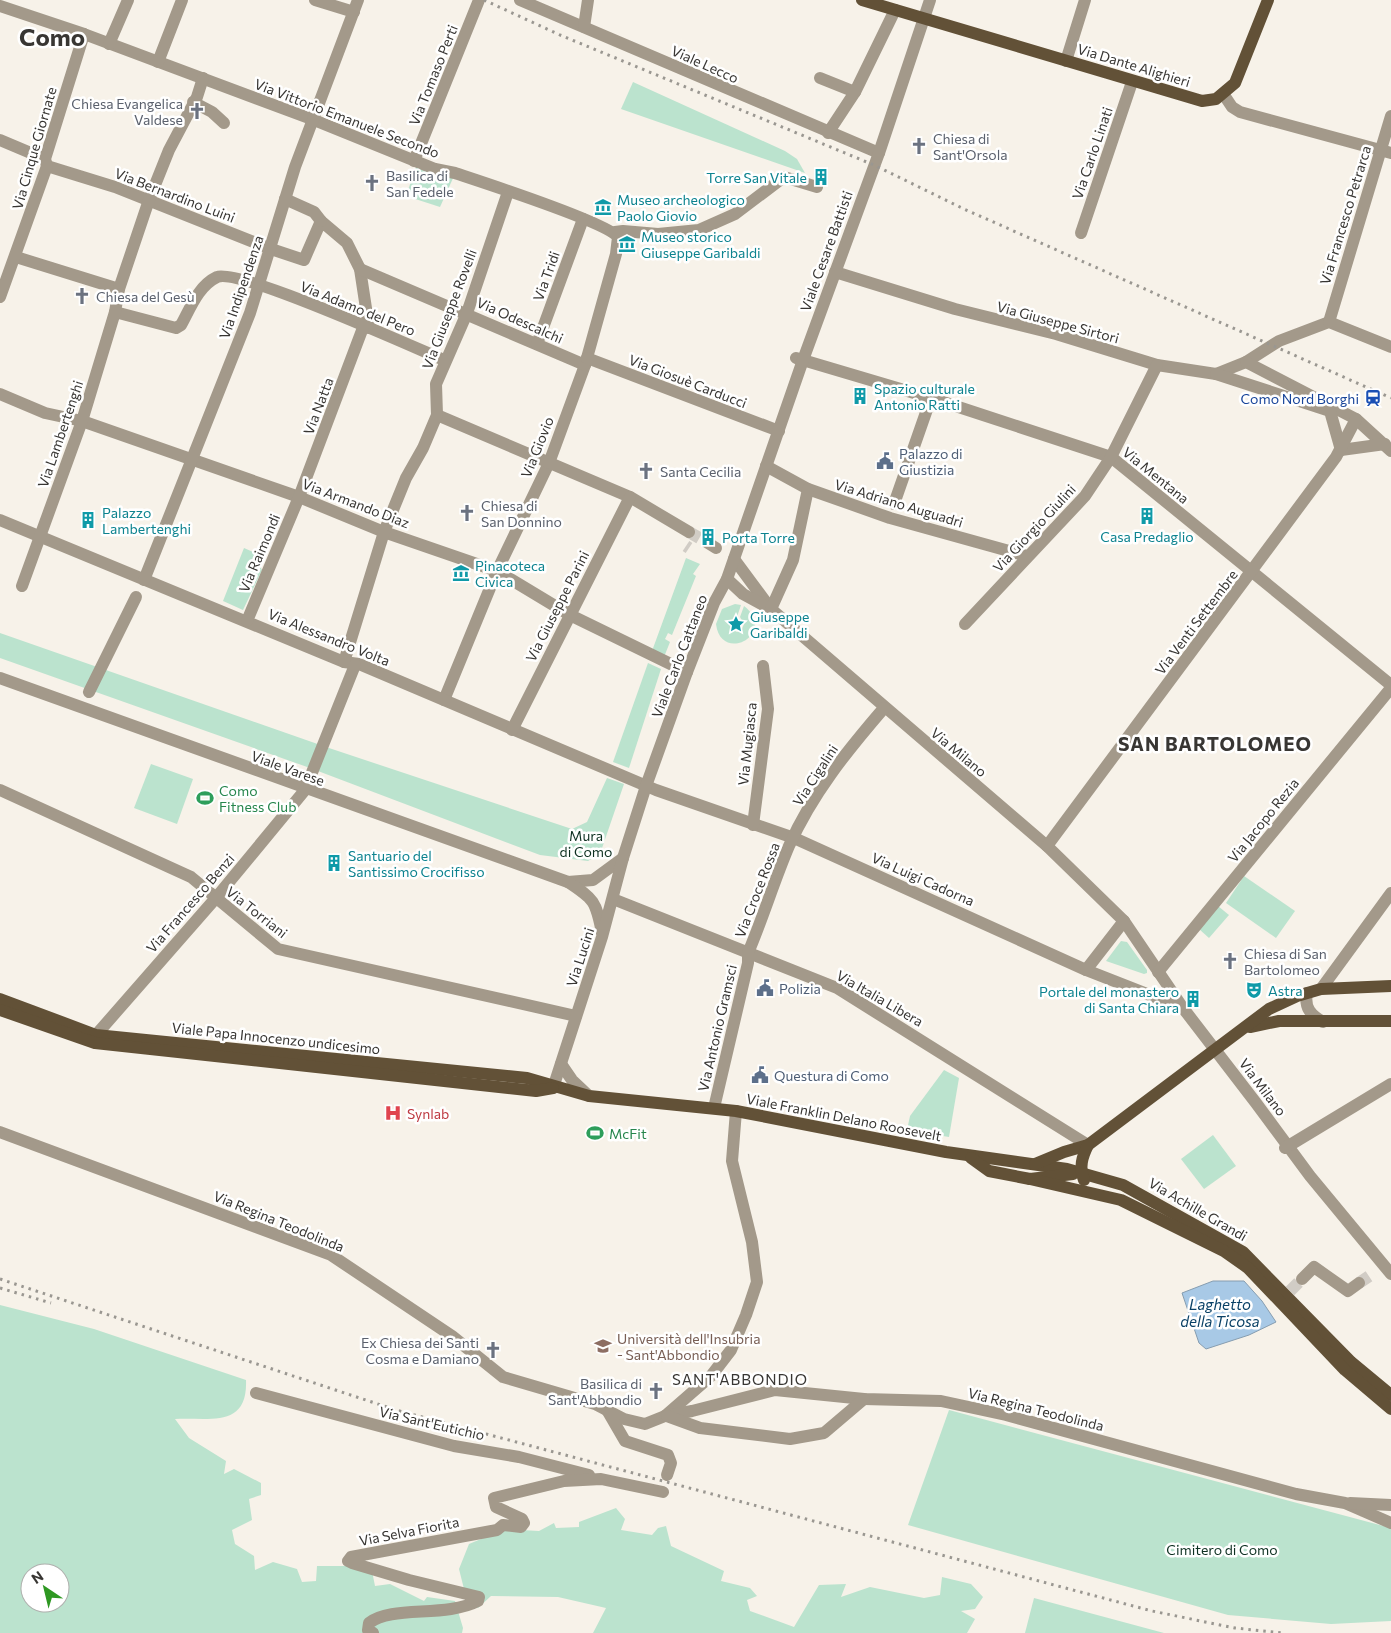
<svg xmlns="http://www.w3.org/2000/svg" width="1391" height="1633" font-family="Commissioner,sans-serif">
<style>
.green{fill:#bbe3ce;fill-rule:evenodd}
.water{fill:#a8c9e6;stroke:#869db0}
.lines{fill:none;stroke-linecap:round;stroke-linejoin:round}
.minor-tunnel{stroke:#d1ccc5;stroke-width:12;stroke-dasharray:12 6;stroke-linecap:butt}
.minor{stroke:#a3998a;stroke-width:12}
.major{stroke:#625137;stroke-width:12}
.rail{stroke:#9a9791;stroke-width:3;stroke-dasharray:2.5 5;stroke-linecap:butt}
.labels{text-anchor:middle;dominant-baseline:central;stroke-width:5;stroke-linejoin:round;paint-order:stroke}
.street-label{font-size:14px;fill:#383633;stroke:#fff}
.worship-label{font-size:14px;fill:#5b616d;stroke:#fff;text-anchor:start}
.culture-label{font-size:14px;fill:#0d838f;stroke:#fff;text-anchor:start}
.transit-label{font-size:14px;fill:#164399;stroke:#fff;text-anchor:end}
.service-label{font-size:14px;fill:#4e5e75;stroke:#fff;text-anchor:start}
.leisure-label{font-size:14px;fill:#27864d;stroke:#fff;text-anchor:start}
.park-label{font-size:14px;fill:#0d3021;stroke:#fff}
.health-label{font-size:14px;fill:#be3a42;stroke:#fff;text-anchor:start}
.education-label{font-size:14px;fill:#785e54;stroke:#fff;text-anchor:start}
.water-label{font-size:15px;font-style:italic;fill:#0a4166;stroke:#fff}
.neighbourhood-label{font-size:15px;letter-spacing:1px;fill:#383633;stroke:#fff}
.district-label{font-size:19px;font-weight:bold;letter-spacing:1px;fill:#383633;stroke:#fff}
.town-label{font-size:24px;font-weight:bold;fill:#383633;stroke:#fff}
</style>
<rect width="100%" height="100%" fill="#f7f2e9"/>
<g class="green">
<path d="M 633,82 L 785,151 L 797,159 L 805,173 L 621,109 Z"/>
<path d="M 416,167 L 454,176 L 440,207 L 406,196 Z"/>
<path d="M 244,548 L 260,555 L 258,563 L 262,570 L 243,610 L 223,601 Z"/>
<path d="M 686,558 L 700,564 L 693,574 L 696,576 L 672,635 L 668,633 L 665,639 L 670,642 L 664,657 L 652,651 Z"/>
<path d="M 735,604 L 741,605 L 737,617 L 730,621 L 731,629 L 737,632 L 742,629 L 744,624 L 740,617 L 744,606 C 779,633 721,665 716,624 L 722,609 Z"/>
<path d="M 0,633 L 329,748 L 572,829 L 587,822 L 607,778 L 624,784 L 600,854 L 588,861 L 540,855 L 310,768 L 0,658 Z"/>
<path d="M 648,663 L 661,669 L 629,768 L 613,762 Z"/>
<path d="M 151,764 L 193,779 L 177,824 L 134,808 Z"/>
<path d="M 1244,876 L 1295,911 L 1276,938 L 1226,903 Z"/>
<path d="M 1218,906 L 1229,915 L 1209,938 L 1199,929 Z"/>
<path d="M 1121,941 L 1127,942 L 1147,970 L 1147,973 L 1144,974 L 1106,961 Z"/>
<path d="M 944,1070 L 959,1078 L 949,1137 L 907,1130 L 910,1116 Z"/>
<path d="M 1213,1135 L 1236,1166 L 1204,1189 L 1181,1159 Z"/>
<path d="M 0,1305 L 94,1329 L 246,1380 C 248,1429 209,1417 175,1419 L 189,1438 L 226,1461 L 224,1474 L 234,1469 L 261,1483 L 261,1495 L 249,1499 L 252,1520 L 232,1530 L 235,1544 L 254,1556 L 255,1570 L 273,1562 L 297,1569 L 302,1582 L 316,1581 L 317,1566 L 350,1566 L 372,1571 L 375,1586 L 390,1584 L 424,1601 L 427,1597 L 455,1601 L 463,1628 L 462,1633 L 0,1633 ZM 30,1573 L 60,1573 L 60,1603 L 30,1603 Z"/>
<path d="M 949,1410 L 1391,1528 L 1391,1621 L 1331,1624 L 1228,1615 L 908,1525 Z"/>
<path d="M 616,1508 L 625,1519 L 621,1530 L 652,1535 L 658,1528 L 666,1526 L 671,1546 L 724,1571 L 721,1581 L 750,1588 L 757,1596 L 747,1600 L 750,1611 L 794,1627 L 819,1585 L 846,1584 L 841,1597 L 870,1587 L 924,1598 L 940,1595 L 942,1577 L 971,1584 L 983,1597 L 975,1609 L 961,1611 L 975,1619 L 967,1633 L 593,1633 L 606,1608 L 558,1597 L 491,1596 L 478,1608 L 467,1601 L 459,1569 L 469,1544 L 505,1529 L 539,1531 L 554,1523 L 556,1528 L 579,1527 L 579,1522 Z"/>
<path d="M 1034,1598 L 1164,1633 L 1025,1633 Z"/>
</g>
<path class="water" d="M 1213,1281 L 1244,1281 L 1262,1301 L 1276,1322 L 1249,1335 L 1206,1349 L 1199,1343 L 1182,1293 Z"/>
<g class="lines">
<g class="minor-tunnel">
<path d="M 689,532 L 708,543"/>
<path d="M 686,546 L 689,548"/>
<path d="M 1359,1283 L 1374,1273"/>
<path d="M 1290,1291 L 1302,1279"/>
</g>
<g class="minor">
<path d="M 315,0 L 354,12"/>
<path d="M 520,0 L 879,153"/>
<path d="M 0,6 L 84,34 L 314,120 L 435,169 L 455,173 C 482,182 606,222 618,237 L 616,254 L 585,365 L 549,463 L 497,571 L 444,700"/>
<path d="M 584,27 L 588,0"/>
<path d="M 109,44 L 128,0"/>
<path d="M 1066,61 L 1085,0"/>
<path d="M 158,62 L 182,0"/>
<path d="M 820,78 L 855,92"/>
<path d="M 1224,95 L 1232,107 L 1240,112 L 1391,153"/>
<path d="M 193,102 L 212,112 L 224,123"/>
<path d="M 828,133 L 855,92 L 895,10"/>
<path d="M 0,140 L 45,159"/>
<path d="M 414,161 L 479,0"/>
<path d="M 47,166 L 115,187 L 271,249 L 304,260 L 321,221 L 347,243 L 360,269 L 369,328"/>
<path d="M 285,199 L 314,212 L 321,221"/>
<path d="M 615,232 L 623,231 L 658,234 L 699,230 L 735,214 L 784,177 L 817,187"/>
<path d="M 1081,233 L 1132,82"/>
<path d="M 16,257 L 119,289"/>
<path d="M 360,269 L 585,365"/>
<path d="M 835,272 L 955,309 L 1056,334 L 1157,365 L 1216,374 L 1246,362 L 1279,341 L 1329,322 L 1391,347"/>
<path d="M 0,297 L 47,166 L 45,159 L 84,34"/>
<path d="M 115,312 L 176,328 L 181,325 C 190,309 198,286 217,277 C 239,268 413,347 444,360"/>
<path d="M 1329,322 L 1391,116"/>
<path d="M 537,344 L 583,219"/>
<path d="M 587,358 L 779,431"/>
<path d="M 796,358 L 931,398 L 1111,457 L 1391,685"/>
<path d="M 1246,362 L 1356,419 L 1391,451"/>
<path d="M 1216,374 L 1330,411 L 1341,450"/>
<path d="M 0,394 L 45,413 L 82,421 L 299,497 L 384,532 L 497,571 L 570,615 L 687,672"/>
<path d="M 437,415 L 630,497 L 689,532"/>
<path d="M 1341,450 L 1385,444"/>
<path d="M 766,466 L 808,489 L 890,518 L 1027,556"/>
<path d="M 894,504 L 931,398"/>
<path d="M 0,520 L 344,662 L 359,664 L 656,790 L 794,838 L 1086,970 L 1183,1008"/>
<path d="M 708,543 L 716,548"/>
<path d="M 734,559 L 771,609 L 1047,846 L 1124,921 L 1183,1008 L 1256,1103 L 1310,1176 L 1391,1274"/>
<path d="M 727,579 L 743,594 L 767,607"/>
<path d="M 144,580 L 250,313 L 295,167 L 358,0"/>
<path d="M 22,586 L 82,421 L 115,312 L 119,289 L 149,200 L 169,150 L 197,97 L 203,78"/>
<path d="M 771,609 L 793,560 L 808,489"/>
<path d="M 247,621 L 299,497 L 364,325"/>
<path d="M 965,624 L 1085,496 L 1111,457 L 1157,365"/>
<path d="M 344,662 L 384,532 L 406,478 L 423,448 L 437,415 L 436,384 L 467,313 L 508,192"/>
<path d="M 0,678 L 568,882 L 593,880 L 623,858"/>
<path d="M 89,692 L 136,597"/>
<path d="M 512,730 L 630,497"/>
<path d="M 0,790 L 191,877 L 278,949 L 576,1016"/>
<path d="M 753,825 L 768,709 L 763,666"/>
<path d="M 1047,846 L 1336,457 L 1356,419"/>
<path d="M 568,882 C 594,899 596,901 602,933"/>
<path d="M 613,899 L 837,988 L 1088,1145"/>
<path d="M 1086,970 L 1124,921"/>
<path d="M 1158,972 L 1391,688"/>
<path d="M 1321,989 L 1391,893"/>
<path d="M 1307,993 C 1304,1008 1311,1015 1323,1022"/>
<path d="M 96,1035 L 215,899 L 305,790 L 355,665"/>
<path d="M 561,1064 L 572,1080 L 589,1096"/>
<path d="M 553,1088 L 602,937 L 623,858 L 646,786 L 687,672 L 714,603 L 727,579 L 803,360 L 879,153 L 930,0"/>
<path d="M 714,1108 L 748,963 L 748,953 C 763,918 774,881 789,846 C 812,794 847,751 884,708"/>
<path d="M 0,1132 L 331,1255 L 452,1336 L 503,1377 L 595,1404 L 624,1419 L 645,1424 L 665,1416 L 711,1376 L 731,1350 L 746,1315 L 757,1282 L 752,1242 L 732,1161 L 736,1111"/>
<path d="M 1285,1148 L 1391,1084"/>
<path d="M 1302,1279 L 1314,1267 L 1348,1291 L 1359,1283"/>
<path d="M 256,1393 L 454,1446 L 519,1457 L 589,1475"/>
<path d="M 607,1410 L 625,1441 L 668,1455 L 671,1463 L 667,1475"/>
<path d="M 665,1416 L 692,1411 L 775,1390 L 864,1399 L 941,1401 L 1006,1415 L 1296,1494 L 1345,1503 L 1391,1523"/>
<path d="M 667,1416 L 700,1428 L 790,1439 L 824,1433 L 864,1399"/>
<path d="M 1350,1503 L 1391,1505"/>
<path d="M 373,1633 L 368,1630 L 369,1623 C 392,1605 445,1618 478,1601 L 479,1597 L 409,1580 L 352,1563 L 348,1561 L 351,1557 L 497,1530 L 503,1525 L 521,1527 L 524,1523 L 522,1519 L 496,1507 L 494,1498 L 564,1481 L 601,1479 L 663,1492"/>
</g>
<g class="major">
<path d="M 862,0 L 1202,101 L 1216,99 L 1235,83 L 1268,0"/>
<path d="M 0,999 L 96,1035 L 527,1078 L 589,1096 L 736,1111 L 946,1152 L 1067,1169 L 1123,1185 L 1243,1252 L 1351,1362 L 1391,1395"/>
<path d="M 0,1010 L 95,1043 L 536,1091 L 553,1088"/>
<path d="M 1250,1027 L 1279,1021 L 1391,1021"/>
<path d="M 971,1158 L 989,1171 L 1030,1179 L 1073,1174"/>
<path d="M 1035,1164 L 1064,1152 L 1088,1145 L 1269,1009 L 1297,996 L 1321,989 L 1391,986"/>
<path d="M 1030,1179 L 1121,1200 L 1224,1251 L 1248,1268 L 1345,1370 L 1391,1409"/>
<path d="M 1084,1180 C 1079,1167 1082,1157 1088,1145"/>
</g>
<g class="rail">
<path d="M 484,0 L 560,35 L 874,165 L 964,209 L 1391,398"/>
<path d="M 0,1279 L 396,1410 L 1152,1611 L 1235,1628 L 1283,1633"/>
<path d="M 0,1288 L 51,1303"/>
</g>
</g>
<defs>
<g id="church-bare" transform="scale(1.35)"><path d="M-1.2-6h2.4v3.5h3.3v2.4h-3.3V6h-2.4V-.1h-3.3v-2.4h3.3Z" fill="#6b7280" stroke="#fff" stroke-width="2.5" paint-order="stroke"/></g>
<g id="building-bare" transform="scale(1.35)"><path d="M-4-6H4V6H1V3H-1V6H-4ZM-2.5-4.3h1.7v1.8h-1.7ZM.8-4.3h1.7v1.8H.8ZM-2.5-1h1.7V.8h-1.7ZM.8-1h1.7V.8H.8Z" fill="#0f9aa8" stroke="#fff" stroke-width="2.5" paint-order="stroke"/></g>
<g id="museum-bare" transform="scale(1.35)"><path d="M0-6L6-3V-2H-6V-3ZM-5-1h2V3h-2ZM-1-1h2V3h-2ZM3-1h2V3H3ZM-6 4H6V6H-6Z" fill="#0f9aa8" stroke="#fff" stroke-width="2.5" paint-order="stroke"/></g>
<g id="station-bare" transform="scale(1.35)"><path d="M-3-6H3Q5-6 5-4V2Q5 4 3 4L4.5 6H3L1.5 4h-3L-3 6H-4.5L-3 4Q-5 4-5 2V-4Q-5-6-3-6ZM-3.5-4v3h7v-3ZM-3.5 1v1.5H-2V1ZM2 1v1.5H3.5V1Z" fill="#1a4fb4" stroke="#fff" stroke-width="2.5" paint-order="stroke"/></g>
<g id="civic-bare" transform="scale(1.35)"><path d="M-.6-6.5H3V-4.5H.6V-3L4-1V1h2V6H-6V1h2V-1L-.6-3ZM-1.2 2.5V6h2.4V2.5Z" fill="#5c6f8a" stroke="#fff" stroke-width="2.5" paint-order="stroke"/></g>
<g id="sight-bare" transform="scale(1.35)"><path d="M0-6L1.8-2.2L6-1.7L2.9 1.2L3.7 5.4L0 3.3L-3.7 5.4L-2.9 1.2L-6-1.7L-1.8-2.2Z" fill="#0f9aa8" stroke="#fff" stroke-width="2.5" paint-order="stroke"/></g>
<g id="stadium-bare" transform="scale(1.35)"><path d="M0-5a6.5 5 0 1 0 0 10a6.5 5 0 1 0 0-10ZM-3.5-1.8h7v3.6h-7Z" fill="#2e9e5b" stroke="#fff" stroke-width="2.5" paint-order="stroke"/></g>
<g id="theatre-bare" transform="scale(1.35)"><path d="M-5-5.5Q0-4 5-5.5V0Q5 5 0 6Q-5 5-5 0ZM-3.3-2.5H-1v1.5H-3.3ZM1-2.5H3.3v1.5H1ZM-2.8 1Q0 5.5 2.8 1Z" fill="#0f9aa8" stroke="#fff" stroke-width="2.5" paint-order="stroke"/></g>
<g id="hospital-bare" transform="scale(1.35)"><path d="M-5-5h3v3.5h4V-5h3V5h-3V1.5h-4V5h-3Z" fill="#e0444e" stroke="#fff" stroke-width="2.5" paint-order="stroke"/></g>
<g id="university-bare" transform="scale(1.35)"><path d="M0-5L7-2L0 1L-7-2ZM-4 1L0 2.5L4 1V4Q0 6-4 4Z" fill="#8d6e63" stroke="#fff" stroke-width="2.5" paint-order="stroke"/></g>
</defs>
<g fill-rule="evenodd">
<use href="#church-bare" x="197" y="111"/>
<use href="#church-bare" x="919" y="146"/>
<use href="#building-bare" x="821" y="177"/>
<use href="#church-bare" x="372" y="183"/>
<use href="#museum-bare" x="603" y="207"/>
<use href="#museum-bare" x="627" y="244"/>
<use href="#church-bare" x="82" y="296"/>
<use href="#building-bare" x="860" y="396"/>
<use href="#station-bare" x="1373" y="398"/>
<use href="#civic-bare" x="885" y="461"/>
<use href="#church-bare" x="646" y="471"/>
<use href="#church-bare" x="467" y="513"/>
<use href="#building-bare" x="1147" y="516"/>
<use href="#building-bare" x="88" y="520"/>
<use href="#building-bare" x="708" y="537"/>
<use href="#museum-bare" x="461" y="573"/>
<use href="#sight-bare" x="736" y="624"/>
<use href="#stadium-bare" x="205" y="798"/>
<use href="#building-bare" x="334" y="863"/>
<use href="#church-bare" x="1230" y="961"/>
<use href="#civic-bare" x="765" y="988"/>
<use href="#theatre-bare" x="1254" y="990"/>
<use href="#building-bare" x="1193" y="999"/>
<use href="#civic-bare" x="760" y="1075"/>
<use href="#hospital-bare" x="393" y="1113"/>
<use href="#stadium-bare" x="595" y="1133"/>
<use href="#university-bare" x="603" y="1346"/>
<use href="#church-bare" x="493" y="1350"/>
<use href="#church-bare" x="656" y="1391"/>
</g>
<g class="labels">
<g class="street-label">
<text transform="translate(705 64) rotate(24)">Viale Lecco</text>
<text transform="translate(1134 65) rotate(17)">Via Dante Alighieri</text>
<text transform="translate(433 75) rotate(-68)">Via Tomaso Perti</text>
<text transform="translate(347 118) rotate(21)">Via Vittorio Emanuele Secondo</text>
<text transform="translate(34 148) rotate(-74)">Via Cinque Giornate</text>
<text transform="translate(1092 153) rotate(-71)">Via Carlo Linati</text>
<text transform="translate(175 195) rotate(21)">Via Bernardino Luini</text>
<text transform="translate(1345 215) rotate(-73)">Via Francesco Petrarca</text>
<text transform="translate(826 251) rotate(-70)">Viale Cesare Battisti</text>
<text transform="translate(546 276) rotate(-70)">Via Tridi</text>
<text transform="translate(241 287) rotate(-71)">Via Indipendenza</text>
<text transform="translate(358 308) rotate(22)">Via Adamo del Pero</text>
<text transform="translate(449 309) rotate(-69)">Via Giuseppe Rovelli</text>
<text transform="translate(520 320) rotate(24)">Via Odescalchi</text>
<text transform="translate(1058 322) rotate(15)">Via Giuseppe Sirtori</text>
<text transform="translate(688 381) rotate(21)">Via Giosuè Carducci</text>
<text transform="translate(318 406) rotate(-69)">Via Natta</text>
<text transform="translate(60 434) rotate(-71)">Via Lambertenghi</text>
<text transform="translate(537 447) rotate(-68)">Via Giovio</text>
<text transform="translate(1156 475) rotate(39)">Via Mentana</text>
<text transform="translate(356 503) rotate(21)">Via Armando Diaz</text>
<text transform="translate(899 503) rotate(17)">Via Adriano Auguadri</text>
<text transform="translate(1034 528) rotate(-47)">Via Giorgio Giulini</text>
<text transform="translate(259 553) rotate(-67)">Via Raimondi</text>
<text transform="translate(557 606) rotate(-63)">Via Giuseppe Parini</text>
<text transform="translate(1196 622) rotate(-53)">Via Venti Settembre</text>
<text transform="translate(329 637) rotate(22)">Via Alessandro Volta</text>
<text transform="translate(679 656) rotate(-69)">Viale Carlo Cattaneo</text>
<text transform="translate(747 744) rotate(-84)">Via Mugiasca</text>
<text transform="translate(959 752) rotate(40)">Via Milano</text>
<text transform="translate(288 768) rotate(20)">Viale Varese</text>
<text transform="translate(815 775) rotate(-57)">Via Cigalini</text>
<text transform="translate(1263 820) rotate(-51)">Via Jacopo Rezia</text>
<text transform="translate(923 879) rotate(24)">Via Luigi Cadorna</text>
<text transform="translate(757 890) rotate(-69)">Via Croce Rossa</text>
<text transform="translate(190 903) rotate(-49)">Via Francesco Benzi</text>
<text transform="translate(257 912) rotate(38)">Via Torriani</text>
<text transform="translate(580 957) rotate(-72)">Via Lucini</text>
<text transform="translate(880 998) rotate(30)">Via Italia Libera</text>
<text transform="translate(717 1028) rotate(-77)">Via Antonio Gramsci</text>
<text transform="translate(276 1038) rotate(6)">Viale Papa Innocenzo undicesimo</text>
<text transform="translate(1263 1087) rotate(53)">Via Milano</text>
<text transform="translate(844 1117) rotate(11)">Viale Franklin Delano Roosevelt</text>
<text transform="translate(1198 1209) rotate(30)">Via Achille Grandi</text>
<text transform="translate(279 1221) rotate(22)">Via Regina Teodolinda</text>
<text transform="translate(1036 1409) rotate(14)">Via Regina Teodolinda</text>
<text transform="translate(432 1423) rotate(13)">Via Sant'Eutichio</text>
<text transform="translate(409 1531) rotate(-11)">Via Selva Fiorita</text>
</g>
<g class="worship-label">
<text x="183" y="103" text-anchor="end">Chiesa Evangelica<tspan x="183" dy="16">Valdese</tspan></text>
<text x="933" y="138">Chiesa di<tspan x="933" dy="16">Sant'Orsola</tspan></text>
<text x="386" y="175">Basilica di<tspan x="386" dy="16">San Fedele</tspan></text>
<text x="96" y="296">Chiesa del Gesù</text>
<text x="660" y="471">Santa Cecilia</text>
<text x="481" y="505">Chiesa di<tspan x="481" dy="16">San Donnino</tspan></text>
<text x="1244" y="953">Chiesa di San<tspan x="1244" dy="16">Bartolomeo</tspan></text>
<text x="479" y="1342" text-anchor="end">Ex Chiesa dei Santi<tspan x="479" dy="16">Cosma e Damiano</tspan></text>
<text x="642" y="1383" text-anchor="end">Basilica di<tspan x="642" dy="16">Sant'Abbondio</tspan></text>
</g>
<g class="culture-label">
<text x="807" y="177" text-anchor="end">Torre San Vitale</text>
<text x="617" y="199">Museo archeologico<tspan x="617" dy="16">Paolo Giovio</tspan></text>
<text x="641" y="236">Museo storico<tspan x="641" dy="16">Giuseppe Garibaldi</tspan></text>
<text x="874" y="388">Spazio culturale<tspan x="874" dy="16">Antonio Ratti</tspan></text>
<text x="102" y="512">Palazzo<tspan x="102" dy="16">Lambertenghi</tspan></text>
<text x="1147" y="536" text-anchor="middle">Casa Predaglio</text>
<text x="722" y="537">Porta Torre</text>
<text x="475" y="565">Pinacoteca<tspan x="475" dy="16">Civica</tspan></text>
<text x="750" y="616">Giuseppe<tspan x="750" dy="16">Garibaldi</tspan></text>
<text x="348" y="855">Santuario del<tspan x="348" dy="16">Santissimo Crocifisso</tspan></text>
<text x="1268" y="990">Astra</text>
<text x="1179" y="991" text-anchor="end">Portale del monastero<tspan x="1179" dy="16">di Santa Chiara</tspan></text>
</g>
<g class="transit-label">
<text x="1359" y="398">Como Nord Borghi</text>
</g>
<g class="service-label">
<text x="899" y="453">Palazzo di<tspan x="899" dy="16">Giustizia</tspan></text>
<text x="779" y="988">Polizia</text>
<text x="774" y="1075">Questura di Como</text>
</g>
<g class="leisure-label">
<text x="219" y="790">Como<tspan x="219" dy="16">Fitness Club</tspan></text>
<text x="609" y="1133">McFit</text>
</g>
<g class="park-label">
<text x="586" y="835">Mura<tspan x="586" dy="16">di Como</tspan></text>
<text x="1222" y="1549">Cimitero di Como</text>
</g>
<g class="health-label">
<text x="407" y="1113">Synlab</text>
</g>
<g class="education-label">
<text x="617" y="1338">Università dell'Insubria<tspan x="617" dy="16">- Sant'Abbondio</tspan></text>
</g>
<g class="water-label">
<text x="1220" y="1304">Laghetto<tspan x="1220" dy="17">della Ticosa</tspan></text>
</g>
<g class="neighbourhood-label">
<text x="740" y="1379">SANT'ABBONDIO</text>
</g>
<g class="district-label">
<text x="1215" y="743">SAN BARTOLOMEO</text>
</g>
<g class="town-label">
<text x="52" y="36">Como</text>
</g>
</g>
<g transform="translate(45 1588) rotate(325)"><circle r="24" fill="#ffffff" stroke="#afafad"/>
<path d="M0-4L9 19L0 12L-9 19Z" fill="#2e9822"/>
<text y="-8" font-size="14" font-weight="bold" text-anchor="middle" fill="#383633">N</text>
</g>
</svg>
